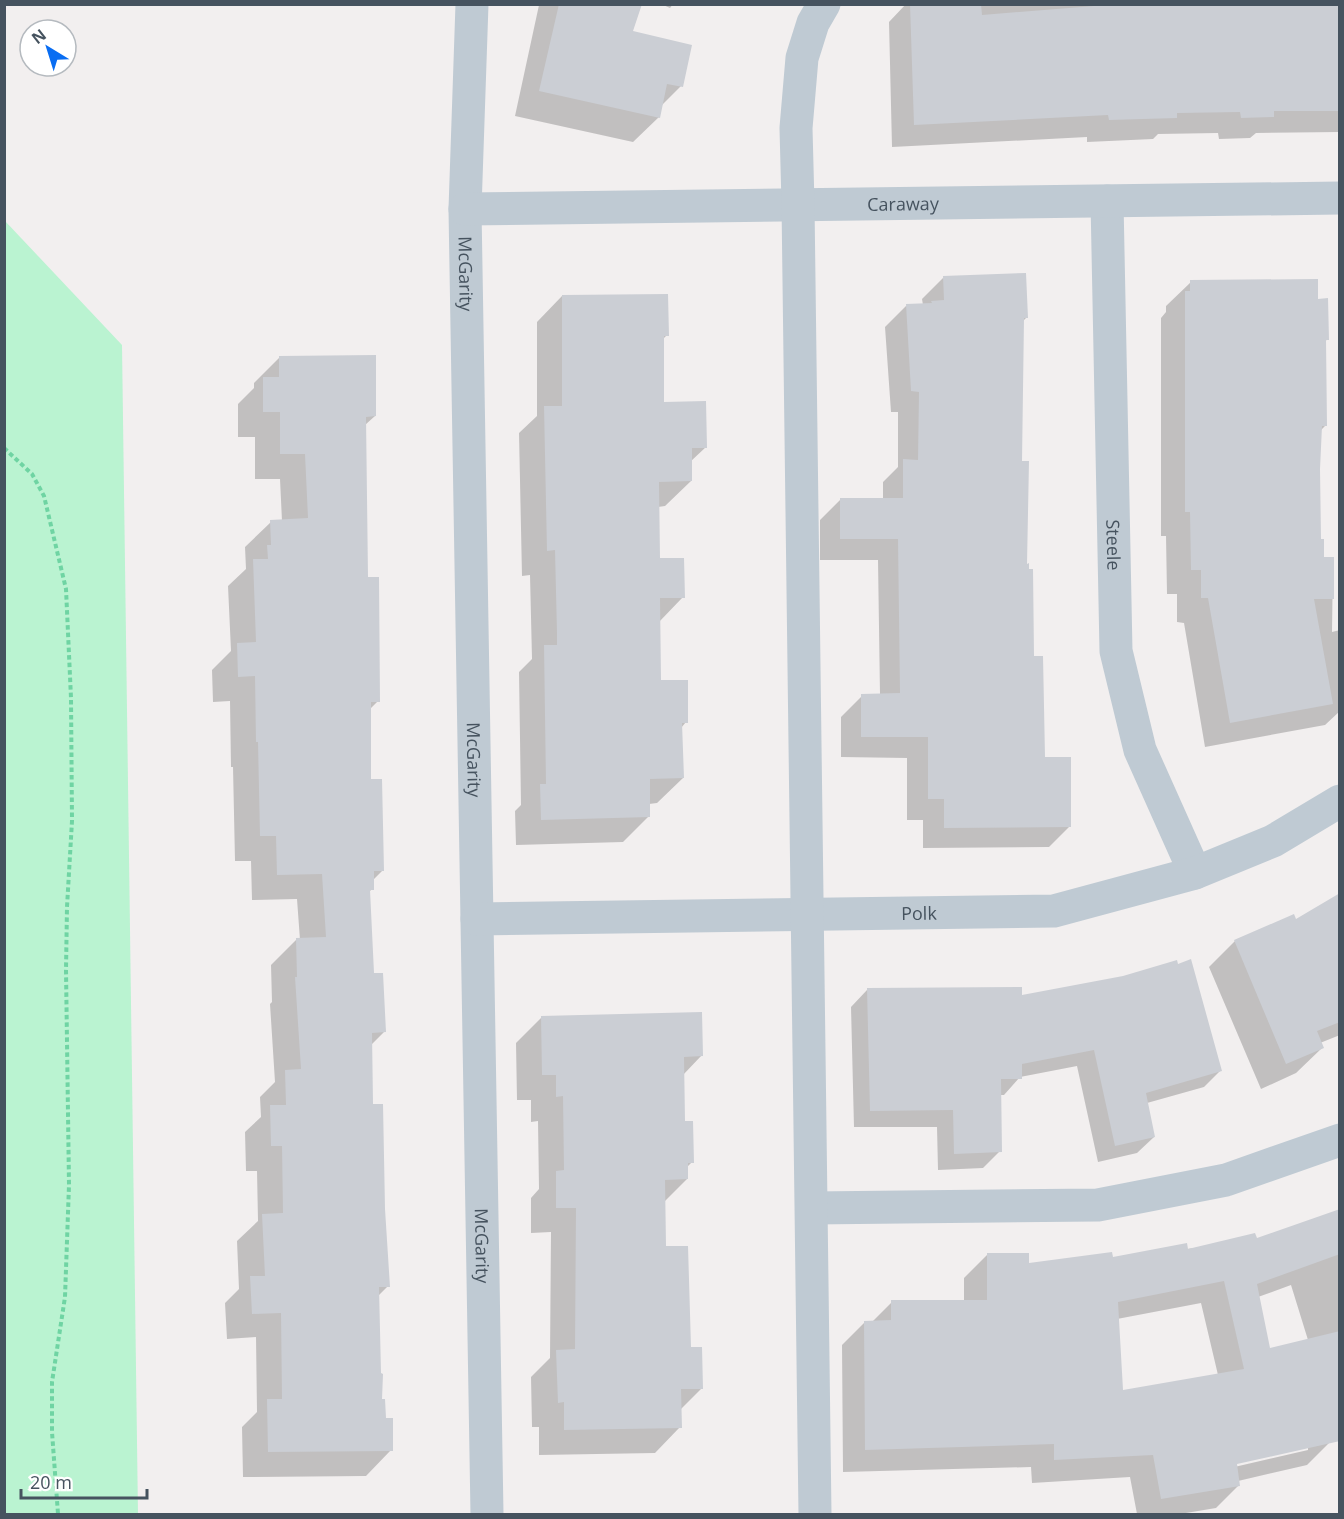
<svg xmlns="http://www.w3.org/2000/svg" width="1344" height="1519" font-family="'Open Sans',sans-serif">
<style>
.green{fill:#baf3d1}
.shadow{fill:#0003;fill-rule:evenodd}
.building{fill:#cbced4;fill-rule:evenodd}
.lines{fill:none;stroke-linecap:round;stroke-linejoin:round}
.path{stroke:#6fd4a3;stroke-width:4;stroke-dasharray:4.5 3;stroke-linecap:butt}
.minor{stroke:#bfcad3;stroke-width:33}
.labels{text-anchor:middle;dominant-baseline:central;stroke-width:4.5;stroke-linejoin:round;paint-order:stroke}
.street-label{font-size:18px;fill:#46535f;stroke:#fff}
</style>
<rect width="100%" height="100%" fill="#f2efef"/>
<path class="green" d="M 5,221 L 122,345 L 138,1514 L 5,1514 Z"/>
<g class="shadow">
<path d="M 537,4 L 641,4 L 631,32 L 681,86 L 661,106 L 659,117 L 633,142 L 515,116 L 539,5 Z"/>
<path d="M 661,4 L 673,4 L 670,8 Z"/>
<path d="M 906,4 L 1340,4 L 1340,132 L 1256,133 L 1250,138 L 1219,139 L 1218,133 L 1158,134 L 1153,139 L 1087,142 L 1087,137 L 892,147 L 889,22 Z"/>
<path d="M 943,278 L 1027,317 L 1022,322 L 1020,462 L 1025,565 L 1033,657 L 1044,758 L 1070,826 L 1049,847 L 923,848 L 923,820 L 907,820 L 907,758 L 841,757 L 841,717 L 862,696 L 880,695 L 878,560 L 820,560 L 820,520 L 841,499 L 883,499 L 883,482 L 898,467 L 898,412 L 891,412 L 885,327 L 906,306 L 923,305 L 922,299 Z"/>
<path d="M 1191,282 L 1317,300 L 1328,339 L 1324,342 L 1325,426 L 1320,431 L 1319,540 L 1322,559 L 1333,559 L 1332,632 L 1340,630 L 1340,711 L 1325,725 L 1205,747 L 1184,623 L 1177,622 L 1177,594 L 1167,594 L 1166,536 L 1161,536 L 1161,318 L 1166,312 L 1166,306 Z"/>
<path d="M 562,296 L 667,335 L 663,339 L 663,404 L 706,447 L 690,462 L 691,481 L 665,506 L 658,507 L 659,560 L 683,597 L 659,622 L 659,681 L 686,722 L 681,728 L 683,778 L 657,803 L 649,804 L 649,816 L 623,842 L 516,845 L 515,811 L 521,805 L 519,672 L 532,659 L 530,575 L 522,576 L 519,433 L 537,416 L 537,322 Z"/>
<path d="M 280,357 L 375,416 L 365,425 L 366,579 L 378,701 L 369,710 L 370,781 L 383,870 L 372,881 L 372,889 L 368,893 L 373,975 L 384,1032 L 370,1046 L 371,1105 L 383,1209 L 388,1286 L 378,1296 L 380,1401 L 391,1450 L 366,1476 L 243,1477 L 242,1427 L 257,1412 L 256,1337 L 227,1339 L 225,1303 L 239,1289 L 237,1241 L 258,1221 L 257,1171 L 246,1171 L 245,1132 L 261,1117 L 260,1097 L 275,1082 L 270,1004 L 272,1002 L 271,965 L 296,940 L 300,940 L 297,899 L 252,900 L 251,861 L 235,861 L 233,767 L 231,767 L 230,701 L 213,702 L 212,670 L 231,651 L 228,586 L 246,569 L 245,547 L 271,522 L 282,521 L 280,479 L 255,479 L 255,437 L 238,437 L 238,404 L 254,388 L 254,383 Z"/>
<path d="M 1340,895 L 1340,1035 L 1320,1043 L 1322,1048 L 1296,1073 L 1261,1089 L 1209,967 L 1235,941 L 1295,921 Z"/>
<path d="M 867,990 L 1020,997 L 1221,1070 L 1204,1087 L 1147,1103 L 1154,1137 L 1137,1153 L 1098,1162 L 1077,1066 L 1020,1077 L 1004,1095 L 999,1095 L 1000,1151 L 983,1168 L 938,1170 L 937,1127 L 854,1127 L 851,1007 Z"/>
<path d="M 542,1017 L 702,1055 L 683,1075 L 683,1123 L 692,1162 L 686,1168 L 687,1179 L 664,1202 L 664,1247 L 701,1389 L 680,1410 L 680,1427 L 655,1453 L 539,1455 L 539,1427 L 532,1427 L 531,1377 L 550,1358 L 551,1232 L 531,1233 L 531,1198 L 539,1189 L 538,1121 L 531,1122 L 531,1100 L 517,1100 L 516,1043 Z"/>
<path d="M 1340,1222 L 1340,1414 L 1330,1442 L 1307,1465 L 1238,1481 L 1239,1485 L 1216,1508 L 1180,1514 L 1137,1514 L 1130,1477 L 1032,1483 L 1031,1467 L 843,1472 L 842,1345 L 865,1322 L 872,1322 L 892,1302 L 964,1302 L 964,1278 L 987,1255 L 1028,1265 L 1112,1259 L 1255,1240 ZM 1291,1285 L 1308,1340 L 1269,1349 L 1258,1297 ZM 1201,1303 L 1218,1375 L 1121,1392 L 1117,1319 ZM 1308,1447 L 1308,1450 L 1230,1468 L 1229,1465 Z"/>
</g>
<g class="building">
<path d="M 559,4 L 642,4 L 633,31 L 692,45 L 683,87 L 667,84 L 660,118 L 539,91 Z"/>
<path d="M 910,4 L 981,4 L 982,15 L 1119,4 L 1340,4 L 1340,111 L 1274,111 L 1274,117 L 1241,118 L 1240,112 L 1177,113 L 1177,118 L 1109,120 L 1108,115 L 914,125 Z"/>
<path d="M 1026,273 L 1028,318 L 1024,318 L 1022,461 L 1029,461 L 1027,564 L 1029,563 L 1029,569 L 1033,569 L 1034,656 L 1043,656 L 1045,757 L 1071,757 L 1071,827 L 944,828 L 944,799 L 928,799 L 928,737 L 861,737 L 861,694 L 900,693 L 898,539 L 840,539 L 840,498 L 903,498 L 903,459 L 918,460 L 919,392 L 911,391 L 906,304 L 932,303 L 931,301 L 944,300 L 943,276 Z"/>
<path d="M 1318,279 L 1318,299 L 1328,298 L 1329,340 L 1326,340 L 1327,426 L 1322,426 L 1320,469 L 1321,539 L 1324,539 L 1324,557 L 1334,557 L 1334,599 L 1314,599 L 1333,704 L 1230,723 L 1208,598 L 1201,598 L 1201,570 L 1191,570 L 1190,512 L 1185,512 L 1185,291 L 1190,291 L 1190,280 Z"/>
<path d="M 668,294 L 669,336 L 664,336 L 664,402 L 706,401 L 707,448 L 692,448 L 692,481 L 659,482 L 660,558 L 684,558 L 685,598 L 660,598 L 661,680 L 688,680 L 688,723 L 682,723 L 684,778 L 650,779 L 650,817 L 541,820 L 540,784 L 546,784 L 544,645 L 557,645 L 557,633 L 555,550 L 547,551 L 544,406 L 562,406 L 562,295 Z"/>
<path d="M 376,355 L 376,416 L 366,417 L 368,577 L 379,577 L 380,702 L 371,702 L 371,779 L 382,779 L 384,871 L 374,871 L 374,890 L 370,890 L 374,973 L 383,973 L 386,1032 L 372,1033 L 373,1104 L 383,1104 L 385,1209 L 390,1287 L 379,1287 L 381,1373 L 383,1374 L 382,1399 L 385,1399 L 386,1418 L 393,1418 L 393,1451 L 268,1452 L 267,1399 L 282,1399 L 281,1313 L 252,1314 L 250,1276 L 265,1276 L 262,1214 L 283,1213 L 282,1146 L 271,1146 L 270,1105 L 286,1105 L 285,1070 L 301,1069 L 295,977 L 297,977 L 296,938 L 326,937 L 322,874 L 277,875 L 276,836 L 260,836 L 258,742 L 256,742 L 255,676 L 238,677 L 237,643 L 256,642 L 253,559 L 268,559 L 267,545 L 271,545 L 270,520 L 308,518 L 305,454 L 280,454 L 280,412 L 263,412 L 263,377 L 279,377 L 279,356 Z"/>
<path d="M 1340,893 L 1340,1022 L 1317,1031 L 1324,1048 L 1286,1064 L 1234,940 L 1294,914 L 1296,919 Z"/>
<path d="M 1191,959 L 1222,1071 L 1146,1093 L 1155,1137 L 1115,1146 L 1094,1050 L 1022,1064 L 1022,1079 L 1001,1079 L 1002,1152 L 954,1154 L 953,1110 L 870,1111 L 867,988 L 1022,987 L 1022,995 L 1123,976 L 1177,960 L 1178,964 Z"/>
<path d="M 702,1012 L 703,1056 L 684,1057 L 685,1121 L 693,1121 L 694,1163 L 688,1163 L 688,1179 L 665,1180 L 666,1246 L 688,1246 L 691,1347 L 702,1347 L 703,1389 L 681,1389 L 682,1428 L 564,1430 L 564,1402 L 558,1403 L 556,1350 L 575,1349 L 576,1208 L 556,1208 L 556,1171 L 564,1170 L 563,1096 L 556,1097 L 556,1075 L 542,1075 L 541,1016 Z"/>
<path d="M 1340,1209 L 1340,1254 L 1257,1284 L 1270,1348 L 1340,1331 L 1340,1441 L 1237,1464 L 1240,1486 L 1161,1499 L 1153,1455 L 1054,1460 L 1054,1444 L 865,1450 L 864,1321 L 891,1320 L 891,1300 L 987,1300 L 987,1253 L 1029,1253 L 1029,1263 L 1112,1252 L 1113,1257 L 1187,1243 L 1188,1249 L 1255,1233 L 1257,1238 ZM 1224,1281 L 1244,1369 L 1123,1390 L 1118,1302 Z"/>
</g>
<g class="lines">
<path class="path" d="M 4,448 L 32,474 L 44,496 L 66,589 L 71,698 L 72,821 L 67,907 L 66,970 L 69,1185 L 65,1297 L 52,1382 L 52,1432 L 58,1514"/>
<g class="minor">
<path id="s1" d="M 472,4 L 465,209 L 487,1514"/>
<path id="s2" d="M 1107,201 L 1116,651 L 1140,750 L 1195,873"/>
<path id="s3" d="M 465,209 L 1340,198"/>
<path id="s4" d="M 477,919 L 1054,911 L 1195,873 L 1273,841 L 1340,801"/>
<path d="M 812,1208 L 1098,1205 L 1226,1180 L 1340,1140"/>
<path d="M 815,1514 L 798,204 L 796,128 L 802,58 L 813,23 L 824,4"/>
</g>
</g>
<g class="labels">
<g class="street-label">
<text stroke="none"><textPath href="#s3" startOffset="438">Caraway</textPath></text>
<text stroke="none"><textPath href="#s1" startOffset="270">McGarity</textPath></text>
<text stroke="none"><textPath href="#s2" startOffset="344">Steele</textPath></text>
<text stroke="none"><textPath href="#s1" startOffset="756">McGarity</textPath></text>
<text stroke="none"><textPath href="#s4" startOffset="442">Polk</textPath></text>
<text stroke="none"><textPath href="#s1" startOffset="1242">McGarity</textPath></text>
</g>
</g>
<rect width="1344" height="1519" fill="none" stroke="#46535f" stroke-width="12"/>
<g transform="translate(48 48) rotate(322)"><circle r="28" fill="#ffffff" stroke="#b5babf" stroke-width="1.5"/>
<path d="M0-4.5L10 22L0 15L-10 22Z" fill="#096df2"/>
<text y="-9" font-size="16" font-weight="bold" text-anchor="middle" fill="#46535f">N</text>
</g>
<path d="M21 1489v9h126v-9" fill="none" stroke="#46535f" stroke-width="3"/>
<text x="30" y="1489" font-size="18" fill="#46535f" stroke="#ffffff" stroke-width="4.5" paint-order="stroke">20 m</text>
</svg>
